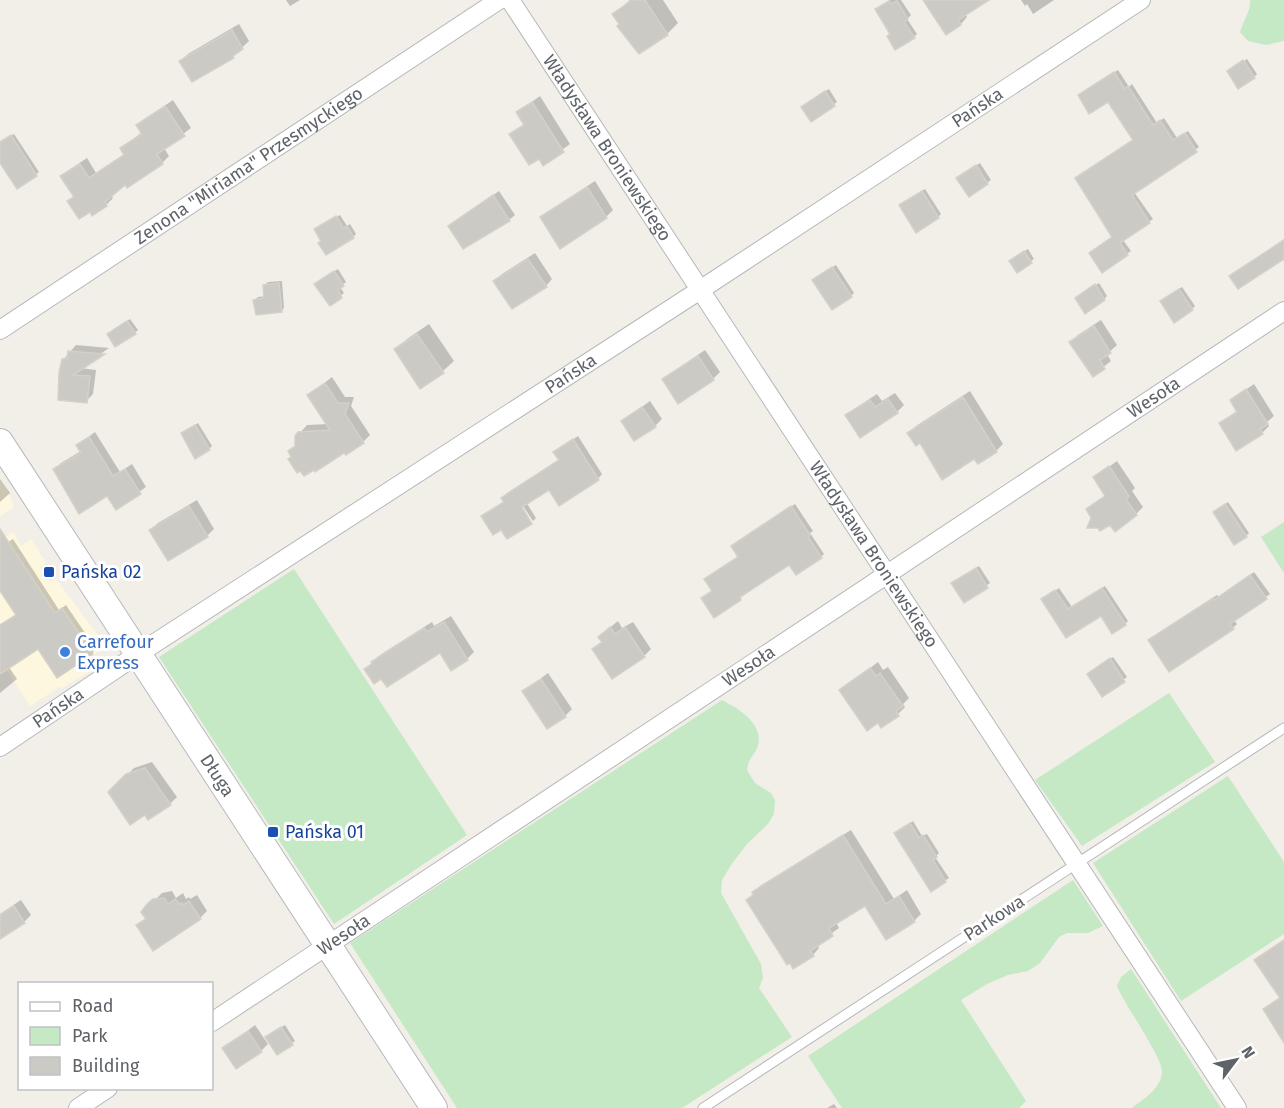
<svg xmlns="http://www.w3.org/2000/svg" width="1284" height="1108" font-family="'Fira Sans',sans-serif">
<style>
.commercial{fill:#fef7e0}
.green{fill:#c5e8c5}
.shadow{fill:#0003}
.building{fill:#cccac5;stroke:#d6d1c6;stroke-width:1.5}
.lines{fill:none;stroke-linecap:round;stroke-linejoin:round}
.lane-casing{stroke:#b5b8bc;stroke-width:11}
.street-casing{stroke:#b5b8bc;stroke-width:20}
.secondary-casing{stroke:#b6babf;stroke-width:28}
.lane{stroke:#fff;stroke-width:9}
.street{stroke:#fff;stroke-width:18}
.secondary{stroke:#fff;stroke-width:26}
.transit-dot{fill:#1a4fb4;stroke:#fff;stroke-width:2}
.shop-dot{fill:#3f7fe0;stroke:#fff;stroke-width:2}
.labels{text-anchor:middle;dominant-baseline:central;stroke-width:6;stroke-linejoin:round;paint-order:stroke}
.street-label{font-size:18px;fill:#5f6368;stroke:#fff}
.transit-label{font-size:18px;fill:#164399;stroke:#fff;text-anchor:start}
.shop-label{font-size:18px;fill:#366cbe;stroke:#fff;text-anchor:start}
</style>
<rect width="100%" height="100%" fill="#f1efe8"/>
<g class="commercial">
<path d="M 0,479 L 7,489 L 14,507 L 0,516 Z"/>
<path d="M 13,532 L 21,546 L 31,539 L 46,563 L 40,567 L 50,582 L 56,579 L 103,642 L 103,649 L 92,656 L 92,670 L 62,688 L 59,687 L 30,706 L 0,660 L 0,541 Z"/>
</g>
<g class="green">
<path d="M 1250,0 L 1284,0 L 1284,41 L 1266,45 L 1248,41 L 1240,32 C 1243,21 1251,11 1250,0 Z"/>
<path d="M 1284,522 L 1284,573 L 1261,537 Z"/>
<path d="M 294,569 L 467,835 L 334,924 L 159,657 Z"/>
<path d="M 1169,693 L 1215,762 L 1082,846 L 1035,780 Z"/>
<path d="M 722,700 C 739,709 766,725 757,748 C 753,758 749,756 747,770 L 755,783 L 771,793 L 775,800 L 774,814 L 768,824 L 747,844 L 731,865 L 722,880 L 721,893 L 761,964 L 763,978 L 759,988 L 792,1037 L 682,1108 L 457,1108 L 350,943 Z"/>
<path d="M 1228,776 L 1284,862 L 1284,934 L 1181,1001 L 1093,863 Z"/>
<path d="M 1073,880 L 1103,926 L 1088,933 L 1067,933 L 1059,937 L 1040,963 L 1028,971 L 1008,975 L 987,984 L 961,1000 L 1026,1101 L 1019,1108 L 842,1108 L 808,1056 Z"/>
<path d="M 1131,969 L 1221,1108 L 1132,1108 C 1143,1099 1160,1090 1162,1073 C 1164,1059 1124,1004 1117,986 L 1121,977 Z"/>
</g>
<g class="shadow">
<path d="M 286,0 L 300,0 L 290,6 Z"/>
<path d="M 630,0 L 663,0 L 678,23 L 667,34 L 639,52 L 614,14 Z"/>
<path d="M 890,0 L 901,0 L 911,15 L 907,19 L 917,34 L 914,37 L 892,33 L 877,9 Z"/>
<path d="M 929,0 L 983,0 L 965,14 L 967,17 L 961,24 L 946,33 Z"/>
<path d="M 1021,0 L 1054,0 L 1033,14 L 1027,4 L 1025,6 Z"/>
<path d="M 239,24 L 249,41 L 233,56 L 181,61 L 188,54 Z"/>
<path d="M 1247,59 L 1257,74 L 1254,77 L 1232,69 Z"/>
<path d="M 1118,70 L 1129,87 L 1132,84 L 1157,123 L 1164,118 L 1177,138 L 1188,131 L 1199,147 L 1134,192 L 1153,219 L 1123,240 L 1131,251 L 1102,270 L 1114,237 L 1135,139 L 1108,100 L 1083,92 Z"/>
<path d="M 829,89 L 837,102 L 812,120 L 806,104 Z"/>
<path d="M 540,96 L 570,144 L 543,164 L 539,157 L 511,134 L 525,123 L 518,112 Z"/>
<path d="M 173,100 L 191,128 L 164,148 L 169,156 L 162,163 L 128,186 L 126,183 L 111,195 L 113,198 L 106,205 L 90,210 L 69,201 L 75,196 L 62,177 L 69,170 L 87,158 L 96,173 L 125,154 L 122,148 L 142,132 L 138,125 L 145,119 Z"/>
<path d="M 14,134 L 39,172 L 17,187 L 0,160 L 0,142 Z"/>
<path d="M 980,163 L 991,180 L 969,195 L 961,175 Z"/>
<path d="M 595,181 L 613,210 L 606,217 L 561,246 L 542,218 L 549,211 Z"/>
<path d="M 925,189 L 941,214 L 938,217 L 904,202 Z"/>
<path d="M 499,191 L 515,215 L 509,220 L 464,247 L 450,226 Z"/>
<path d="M 340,215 L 347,226 L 350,224 L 356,234 L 353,237 L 322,240 L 319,227 Z"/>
<path d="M 1284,239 L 1284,261 L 1282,258 L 1231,276 Z"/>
<path d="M 1028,249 L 1034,259 L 1017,271 L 1014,258 Z"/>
<path d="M 535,253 L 552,279 L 546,286 L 495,281 L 502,274 Z"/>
<path d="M 836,265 L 854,293 L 851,296 L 817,277 Z"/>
<path d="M 338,269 L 346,282 L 340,287 L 344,293 L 330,304 L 319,281 Z"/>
<path d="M 282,281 L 284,308 L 281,311 L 255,300 L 258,297 L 266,296 L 265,285 L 268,282 Z"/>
<path d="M 1099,283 L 1107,296 L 1104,299 L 1077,298 Z"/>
<path d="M 1182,287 L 1195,306 L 1192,309 L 1165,298 Z"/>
<path d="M 130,319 L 138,330 L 135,333 L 112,331 Z"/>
<path d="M 1101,320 L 1117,345 L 1107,354 L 1111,361 L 1093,375 L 1071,342 L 1078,335 Z"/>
<path d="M 429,324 L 454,361 L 443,371 L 396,350 L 407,339 Z"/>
<path d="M 76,345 L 109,348 L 80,368 L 96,370 L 93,394 L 86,401 L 64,359 Z"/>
<path d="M 705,350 L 720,372 L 713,379 L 664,380 L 671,373 Z"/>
<path d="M 332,377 L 345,397 L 354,397 L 351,406 L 370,435 L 363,442 L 345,451 L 293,457 L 290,451 L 297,444 L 300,433 L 307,425 L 328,424 L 308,396 Z"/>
<path d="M 1254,384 L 1274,416 L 1267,422 L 1269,426 L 1262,433 L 1237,449 L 1221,423 L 1238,410 L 1231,400 Z"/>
<path d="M 970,391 L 1003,444 L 996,451 L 975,457 L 921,441 L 909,433 L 916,426 Z"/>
<path d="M 895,393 L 904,405 L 897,412 L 847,416 L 854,409 L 877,394 L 882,401 Z"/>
<path d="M 650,401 L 662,419 L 655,426 L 623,421 Z"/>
<path d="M 198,423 L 212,446 L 209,449 L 183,433 Z"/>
<path d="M 95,432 L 120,472 L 132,464 L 146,487 L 116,508 L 107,494 L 55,469 L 61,463 L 81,451 L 78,445 Z"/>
<path d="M 578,436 L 602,474 L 598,479 L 550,488 L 526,502 L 536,518 L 533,521 L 519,500 L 488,512 L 505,501 L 503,498 L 507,493 L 560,459 L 555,452 Z"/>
<path d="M 1117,461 L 1135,488 L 1132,491 L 1143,507 L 1128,522 L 1110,523 L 1093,518 L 1087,509 L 1106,495 L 1095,477 Z"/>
<path d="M 0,479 L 10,493 L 0,502 Z"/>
<path d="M 197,500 L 214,529 L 207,536 L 169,559 L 151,530 L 158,523 Z"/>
<path d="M 1228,502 L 1249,533 L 1246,536 L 1215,512 Z"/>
<path d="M 795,504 L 813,531 L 810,533 L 824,554 L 821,557 L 789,563 L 742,594 L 743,595 L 740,598 L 713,591 L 740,556 L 736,543 Z"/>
<path d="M 13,539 L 59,610 L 66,605 L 96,649 L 92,653 L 38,647 L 1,626 L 17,614 L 0,589 L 0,547 Z"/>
<path d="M 979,566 L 990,583 L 964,601 L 956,580 Z"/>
<path d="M 1254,572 L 1270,594 L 1234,620 L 1237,624 L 1233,628 L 1150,640 L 1217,595 L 1219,597 Z"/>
<path d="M 1105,586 L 1128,621 L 1125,624 L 1101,614 L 1066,636 L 1046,597 L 1059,588 L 1072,607 Z"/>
<path d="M 451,616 L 474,652 L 467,659 L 440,651 L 382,677 L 366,669 L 380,655 L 432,622 L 434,626 Z"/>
<path d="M 618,621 L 622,628 L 633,622 L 651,649 L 644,656 L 594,649 L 603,641 L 607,630 Z"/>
<path d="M 2,657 L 17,679 L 0,693 L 0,658 Z"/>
<path d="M 1113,657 L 1127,677 L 1103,695 L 1092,671 Z"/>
<path d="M 878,662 L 883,670 L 888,667 L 909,698 L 903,704 L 905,707 L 898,714 L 841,690 Z"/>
<path d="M 548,673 L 572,709 L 565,716 L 524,691 Z"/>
<path d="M 152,762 L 177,797 L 170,804 L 146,813 L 110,792 L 134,768 Z"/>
<path d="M 913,821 L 922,836 L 927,834 L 939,853 L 935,857 L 949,878 L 931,890 L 899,831 Z"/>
<path d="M 851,830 L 894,899 L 907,890 L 921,914 L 914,921 L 886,938 L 865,904 L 836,922 L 839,928 L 817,944 L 819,948 L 813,955 L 747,900 L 760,886 Z"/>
<path d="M 172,891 L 176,898 L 183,893 L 186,899 L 189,897 L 190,899 L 197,895 L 207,911 L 200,918 L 138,925 L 146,918 L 143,912 L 162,893 Z"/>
<path d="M 21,900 L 31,915 L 24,922 L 0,937 L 0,914 Z"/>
<path d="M 255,1025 L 268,1044 L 261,1051 L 224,1049 Z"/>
<path d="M 285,1025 L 295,1041 L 278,1053 L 270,1035 Z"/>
<path d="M 834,1104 L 837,1108 L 827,1108 Z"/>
</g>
<g class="building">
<path d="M 633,0 L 645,0 L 668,35 L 639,54 L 617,26 L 619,24 L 612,14 Z"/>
<path d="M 923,0 L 989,0 L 958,20 L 961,25 L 946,35 Z"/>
<path d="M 889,1 L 891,4 L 897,1 L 908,19 L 904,22 L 915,38 L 895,50 L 887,36 L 890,34 L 875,9 Z"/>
<path d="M 232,30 L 243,49 L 233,56 L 234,58 L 192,82 L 179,61 Z"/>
<path d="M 1243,60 L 1255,78 L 1238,89 L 1227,71 Z"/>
<path d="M 1114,72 L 1125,89 L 1128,86 L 1153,125 L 1160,120 L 1173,140 L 1185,133 L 1197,152 L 1132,195 L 1150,223 L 1120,243 L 1128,255 L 1102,273 L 1089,253 L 1112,237 L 1075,178 L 1133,140 L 1108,102 L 1089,114 L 1078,95 Z"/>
<path d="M 825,91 L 835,106 L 811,122 L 801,107 Z"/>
<path d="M 532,102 L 564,152 L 543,166 L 539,159 L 529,165 L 509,134 L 524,125 L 516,112 Z"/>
<path d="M 165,106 L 185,136 L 157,154 L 163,164 L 127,188 L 125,185 L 105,202 L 107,206 L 92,216 L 90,212 L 79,219 L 67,201 L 74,197 L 60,176 L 80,164 L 89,178 L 124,155 L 120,148 L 142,134 L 136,125 Z"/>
<path d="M 11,135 L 37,176 L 17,189 L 0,163 L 0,142 Z"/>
<path d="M 976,165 L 988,184 L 969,197 L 956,178 Z"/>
<path d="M 587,187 L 607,218 L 560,249 L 540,217 Z"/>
<path d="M 922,191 L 939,218 L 916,233 L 899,205 Z"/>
<path d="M 493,195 L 510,221 L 463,249 L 448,226 Z"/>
<path d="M 336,216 L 343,228 L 347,226 L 354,238 L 326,255 L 318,243 L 321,241 L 314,229 Z"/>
<path d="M 1284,240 L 1284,259 L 1238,289 L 1229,276 Z"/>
<path d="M 1024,251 L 1032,263 L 1017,273 L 1009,261 Z"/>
<path d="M 528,259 L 547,287 L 512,309 L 493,281 Z"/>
<path d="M 832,267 L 852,297 L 832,310 L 812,280 Z"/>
<path d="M 334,271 L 344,286 L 338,290 L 342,298 L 330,306 L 314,284 Z"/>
<path d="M 279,283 L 282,312 L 256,315 L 253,300 L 264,298 L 263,285 Z"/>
<path d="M 1095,284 L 1105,300 L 1085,314 L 1075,298 Z"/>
<path d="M 1179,289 L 1193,310 L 1174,323 L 1160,301 Z"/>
<path d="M 127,321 L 136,334 L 115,347 L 107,334 Z"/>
<path d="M 1094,326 L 1111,353 L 1100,360 L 1105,369 L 1093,377 L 1069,342 Z"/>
<path d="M 417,334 L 444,373 L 420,389 L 394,349 Z"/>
<path d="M 68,351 L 105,354 L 73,375 L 90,376 L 87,403 L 58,400 L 59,373 L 62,359 L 67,359 Z"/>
<path d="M 698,356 L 714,380 L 678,404 L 662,379 Z"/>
<path d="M 325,383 L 338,403 L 349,403 L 345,414 L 364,443 L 346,455 L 344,453 L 315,472 L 314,470 L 304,476 L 300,471 L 297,473 L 288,459 L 291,457 L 288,451 L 295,446 L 295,436 L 298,432 L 330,430 L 307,395 Z"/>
<path d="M 1246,389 L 1268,424 L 1260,429 L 1263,434 L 1236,451 L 1219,423 L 1237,412 L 1230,400 Z"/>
<path d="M 963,397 L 997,452 L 978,464 L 974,459 L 942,480 L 920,443 L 916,446 L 907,433 Z"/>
<path d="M 888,399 L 898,413 L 860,438 L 845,415 L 870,400 L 875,407 Z"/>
<path d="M 642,407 L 656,427 L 634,441 L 621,421 Z"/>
<path d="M 195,425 L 210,450 L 195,459 L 181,433 Z"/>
<path d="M 89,437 L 113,476 L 125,469 L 141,494 L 116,510 L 107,496 L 79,514 L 53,469 L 81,453 L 76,445 Z"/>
<path d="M 573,439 L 599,480 L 559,506 L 549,490 L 522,507 L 532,524 L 507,539 L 501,530 L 493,535 L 481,516 L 504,502 L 501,498 L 559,460 L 553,452 Z"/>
<path d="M 1109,466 L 1129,496 L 1126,499 L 1137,515 L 1115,532 L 1110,525 L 1100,531 L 1098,528 L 1087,528 L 1091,518 L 1086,509 L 1105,496 L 1093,477 Z"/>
<path d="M 1225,504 L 1247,537 L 1234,545 L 1213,512 Z"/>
<path d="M 189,506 L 208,537 L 168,561 L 149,530 Z"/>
<path d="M 791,506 L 810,535 L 808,537 L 822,558 L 796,575 L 789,565 L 740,597 L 741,600 L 714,618 L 701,598 L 712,591 L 704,579 L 738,557 L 731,546 Z"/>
<path d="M 0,529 L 55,613 L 62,608 L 93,654 L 57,678 L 38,649 L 0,674 L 0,625 L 16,615 L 0,591 Z"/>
<path d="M 976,568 L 988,588 L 964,603 L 951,583 Z"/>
<path d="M 1250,575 L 1267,599 L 1230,624 L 1234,629 L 1169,672 L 1148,640 L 1213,598 L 1214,600 Z"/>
<path d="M 1102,588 L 1126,625 L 1112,634 L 1101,616 L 1066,638 L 1041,599 L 1055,590 L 1068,609 Z"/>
<path d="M 444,622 L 468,660 L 451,671 L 440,653 L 387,687 L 381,679 L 374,684 L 364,669 L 372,664 L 371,662 L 424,628 L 427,632 Z"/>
<path d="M 610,627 L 615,634 L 625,627 L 645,657 L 612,679 L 592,649 L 602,642 L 598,637 Z"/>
<path d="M 1110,658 L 1125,682 L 1102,697 L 1087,674 Z"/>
<path d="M 870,668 L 876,676 L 880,673 L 903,706 L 896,711 L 899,716 L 881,728 L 878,723 L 867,731 L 839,690 Z"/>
<path d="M 541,679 L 566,717 L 547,729 L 522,691 Z"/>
<path d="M 145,768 L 171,805 L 148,820 L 145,815 L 130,825 L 108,792 L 126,774 Z"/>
<path d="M 910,823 L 919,838 L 923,835 L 937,857 L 933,860 L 946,882 L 931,892 L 894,833 Z"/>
<path d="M 843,835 L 886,904 L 899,896 L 915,922 L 886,940 L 865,906 L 829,928 L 833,936 L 810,951 L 814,956 L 793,969 L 790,963 L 787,965 L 746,900 L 753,895 L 752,892 Z"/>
<path d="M 164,898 L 168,904 L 175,899 L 179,904 L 182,903 L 183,905 L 189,901 L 201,919 L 153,951 L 136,925 L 146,919 L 141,912 L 147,904 L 153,899 Z"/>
<path d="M 14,906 L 25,923 L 0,939 L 0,915 Z"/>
<path d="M 1284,940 L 1284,1043 L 1263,1009 L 1280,998 L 1254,960 Z"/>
<path d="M 281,1027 L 293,1045 L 277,1055 L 265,1037 Z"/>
<path d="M 248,1031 L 262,1052 L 236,1069 L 222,1048 Z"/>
</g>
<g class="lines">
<g class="lane-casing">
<path id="lane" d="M 703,1108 L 1284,728"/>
</g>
<g class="street-casing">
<g id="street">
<path id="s1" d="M 510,0 L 1237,1108"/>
<path id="s2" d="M 0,330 L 499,0"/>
<path id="s3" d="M 0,747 L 138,654 L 700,290 L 1141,0"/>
<path id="s4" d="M 212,1022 L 1284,311"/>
<path d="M 78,1108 L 108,1088"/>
</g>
</g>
<g class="secondary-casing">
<g id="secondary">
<path id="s5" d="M 0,442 L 434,1108"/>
</g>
</g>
<use href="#lane" class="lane"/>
<use href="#street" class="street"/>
<use href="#secondary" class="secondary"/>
</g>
<g class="transit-dot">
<rect x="43" y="566" width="12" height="12" rx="3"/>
<rect x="267" y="826" width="12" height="12" rx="3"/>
</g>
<circle class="shop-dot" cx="65" cy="652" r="6"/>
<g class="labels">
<g class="street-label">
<text stroke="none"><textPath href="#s3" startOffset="1168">Pańska</textPath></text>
<text stroke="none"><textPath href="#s1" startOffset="177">Władysława Broniewskiego</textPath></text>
<text stroke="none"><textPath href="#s2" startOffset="298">Zenona "Miriama" Przesmyckiego</textPath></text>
<text stroke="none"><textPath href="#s3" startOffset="682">Pańska</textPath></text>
<text stroke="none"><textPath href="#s4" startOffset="1130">Wesoła</textPath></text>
<text stroke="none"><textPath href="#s1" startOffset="663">Władysława Broniewskiego</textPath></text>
<text stroke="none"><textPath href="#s4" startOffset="644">Wesoła</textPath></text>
<text stroke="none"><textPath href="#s3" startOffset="70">Pańska</textPath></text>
<text stroke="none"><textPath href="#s5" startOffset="398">Długa</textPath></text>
<text transform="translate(994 918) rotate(-33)">Parkowa</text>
<text stroke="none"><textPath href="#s4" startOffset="158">Wesoła</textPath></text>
</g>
<g class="transit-label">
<text x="61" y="572">Pańska 02</text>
<text x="285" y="832">Pańska 01</text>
</g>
<g class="shop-label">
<text x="77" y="642">Carrefour<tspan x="77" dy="21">Express</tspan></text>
</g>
</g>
<rect x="18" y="982" width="195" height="108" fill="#ffffff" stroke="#bfc1c3" stroke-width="1.5"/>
<rect x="30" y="1002" width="30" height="9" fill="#ffffff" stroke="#bfc1c3" stroke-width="1.5"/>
<text x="72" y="1012" font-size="18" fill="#5f6368">Road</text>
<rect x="30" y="1027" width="30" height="18" fill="#c5e8c5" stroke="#bfc1c3" stroke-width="1.5"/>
<text x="72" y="1042" font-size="18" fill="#5f6368">Park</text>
<rect x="30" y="1057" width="30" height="18" fill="#cccac5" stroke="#bfc1c3" stroke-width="1.5"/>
<text x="72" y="1072" font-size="18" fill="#5f6368">Building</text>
<g transform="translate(1236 1060) rotate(58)" stroke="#ffffff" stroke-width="4.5" paint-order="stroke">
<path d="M0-4.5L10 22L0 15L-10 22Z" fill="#5f6368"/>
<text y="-9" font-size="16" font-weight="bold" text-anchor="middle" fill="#5f6368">N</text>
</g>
</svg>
